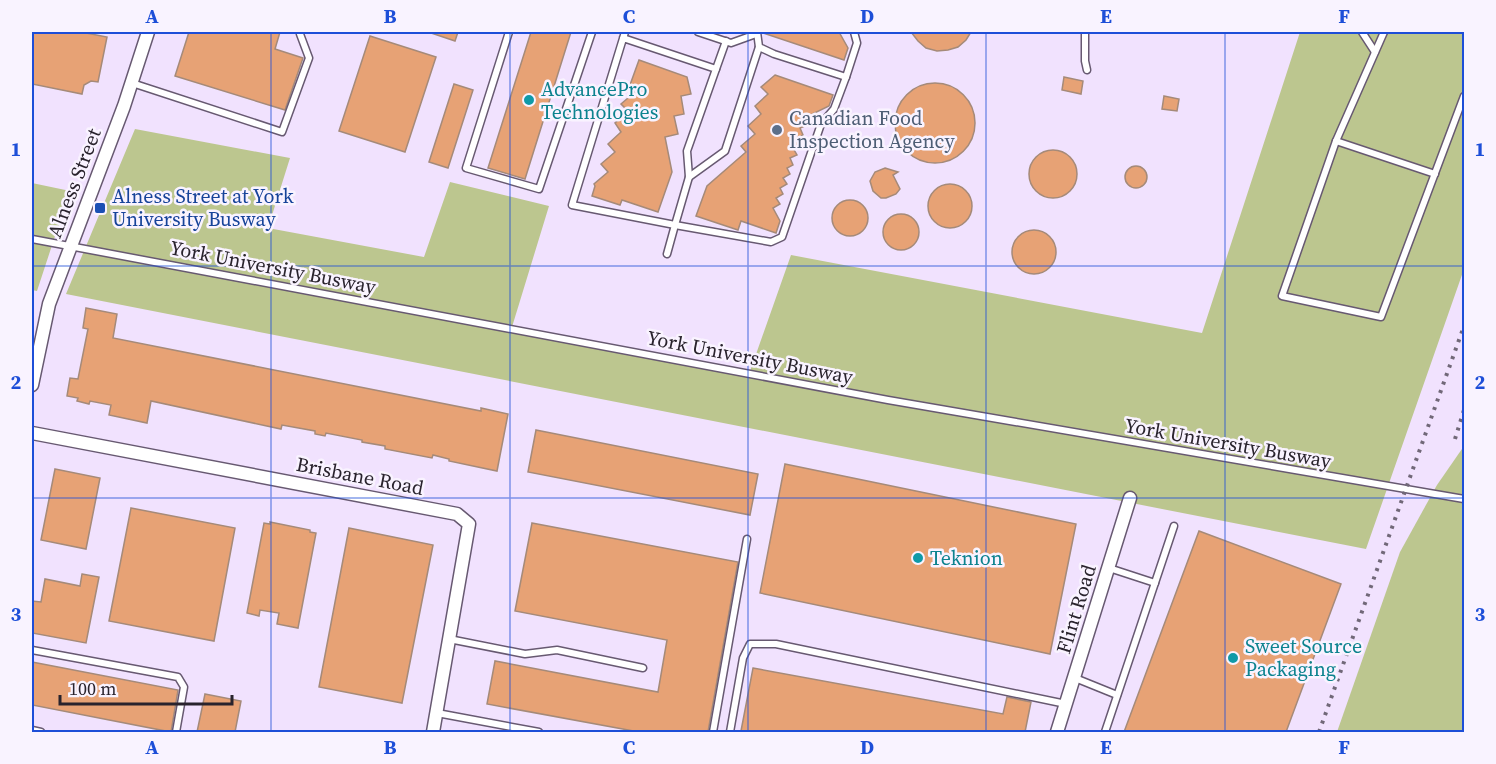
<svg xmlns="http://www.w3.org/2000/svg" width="1496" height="764" font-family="'Source Serif 4',serif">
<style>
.green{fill:#bcc68f}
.building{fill:#e7a275;stroke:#a58a79;stroke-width:1.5}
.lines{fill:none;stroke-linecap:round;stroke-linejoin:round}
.service-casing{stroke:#675971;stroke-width:9}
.minor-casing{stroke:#675971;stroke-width:15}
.service{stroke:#fff;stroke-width:6}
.minor{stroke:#fff;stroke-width:12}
.rail{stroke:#716878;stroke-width:4;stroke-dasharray:3 6;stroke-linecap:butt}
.grid{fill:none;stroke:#1d4ed8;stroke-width:1.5;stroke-opacity:0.55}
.culture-dot{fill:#0f9aa8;stroke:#f9f3ff;stroke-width:2}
.service-dot{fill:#5c6f8a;stroke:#f9f3ff;stroke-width:2}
.transit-dot{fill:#1a4fb4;stroke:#f9f3ff;stroke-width:2}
.labels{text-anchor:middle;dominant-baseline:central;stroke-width:5;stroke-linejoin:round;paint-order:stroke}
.culture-label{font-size:20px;fill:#0d838f;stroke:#f9f3ff;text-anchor:start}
.service-label{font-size:20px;fill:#4e5e75;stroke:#f9f3ff;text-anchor:start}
.street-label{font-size:20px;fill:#29232d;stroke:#f9f3ff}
.transit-label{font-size:20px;fill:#164399;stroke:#f9f3ff;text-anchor:start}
.neatline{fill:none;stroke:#1d4ed8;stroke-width:2}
.grid-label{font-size:20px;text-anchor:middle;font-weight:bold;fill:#1d4ed8}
</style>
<rect width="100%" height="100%" fill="#f1e2fe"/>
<g class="green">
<path d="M 1300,32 L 1464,32 L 1464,269 L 1366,549 L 66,294 L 135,129 L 290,158 L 268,228 L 424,257 L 450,182 L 549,206 L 512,327 L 749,374 L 791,255 L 1202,333 Z"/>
<path d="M 32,183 L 75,192 L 57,230 L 37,291 L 32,290 Z"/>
<path d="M 1464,446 L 1464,732 L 1337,732 L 1400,552 L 1437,485 Z"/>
</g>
<g class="building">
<path d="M 32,32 L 81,32 L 107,37 L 98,82 L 91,81 L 84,85 L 82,94 L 32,84 Z"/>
<path d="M 189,32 L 280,32 L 275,49 L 303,58 L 285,110 L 175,76 Z"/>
<path d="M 431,32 L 458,32 L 455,41 L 431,33 Z"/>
<path d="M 531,32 L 571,32 L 525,179 L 488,168 Z"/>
<path d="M 763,32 L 839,32 L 848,48 L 844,60 L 763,33 Z"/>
<path d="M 911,32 L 971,32 L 966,40 L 958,47 L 948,50 L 937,51 L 926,48 L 918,41 Z"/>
<path d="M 370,36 L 436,57 L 405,152 L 339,131 Z"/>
<path d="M 639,60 L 687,77 L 691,94 L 681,96 L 684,114 L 674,116 L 678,134 L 665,137 L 672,172 L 658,212 L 622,200 L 620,205 L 592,196 L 595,186 L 594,184 L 608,172 L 601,164 L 615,152 L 608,144 L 621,132 L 615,123 L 629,112 L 621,104 L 635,92 L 630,85 Z"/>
<path d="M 775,75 L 833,95 L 829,106 L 804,118 L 807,125 L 800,128 L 803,135 L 797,138 L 800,145 L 793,148 L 797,155 L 790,158 L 793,165 L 787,168 L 790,174 L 783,178 L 787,184 L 780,188 L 783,194 L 776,198 L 780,204 L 773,208 L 780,221 L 776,233 L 741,221 L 738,230 L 696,216 L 707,186 L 746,152 L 741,146 L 755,134 L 748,126 L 761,114 L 755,106 L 768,94 L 761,87 Z"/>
<path d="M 1064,77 L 1083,81 L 1081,94 L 1062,90 Z"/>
<circle cx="935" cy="123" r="40"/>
<path d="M 454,84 L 473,90 L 448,168 L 429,162 Z"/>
<path d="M 1164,96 L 1179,99 L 1177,111 L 1162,109 Z"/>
<circle cx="1053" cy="174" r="24"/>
<circle cx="1136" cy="177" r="11"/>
<path d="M 885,168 L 898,172 L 893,175 L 900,189 L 896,194 L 886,198 L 881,198 L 873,191 L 870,181 L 875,172 Z"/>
<circle cx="950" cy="206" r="22"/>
<circle cx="850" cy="218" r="18"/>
<circle cx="901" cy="232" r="18"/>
<circle cx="1034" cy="252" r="22"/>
<path d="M 86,308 L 117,314 L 113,338 L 481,411 L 481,408 L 508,414 L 497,471 L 449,461 L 449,459 L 433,455 L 432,458 L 385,449 L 385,446 L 362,442 L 362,440 L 326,433 L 325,436 L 315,434 L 315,431 L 282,425 L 281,429 L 151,401 L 147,423 L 109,415 L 111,405 L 90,401 L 89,404 L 77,401 L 78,398 L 67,396 L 70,378 L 78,379 L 88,329 L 83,328 Z"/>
<path d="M 536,430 L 758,474 L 750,515 L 528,472 Z"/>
<path d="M 785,464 L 1076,524 L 1050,654 L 760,593 Z"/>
<path d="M 55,469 L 100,478 L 86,549 L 41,540 Z"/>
<path d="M 131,508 L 235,528 L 214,641 L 109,621 Z"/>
<path d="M 270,522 L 310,530 L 310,532 L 316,533 L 298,628 L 277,624 L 279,613 L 260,610 L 259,616 L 247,613 L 264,523 L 270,524 Z"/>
<path d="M 532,523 L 738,562 L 708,732 L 639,732 L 487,704 L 495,661 L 658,692 L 667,640 L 515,611 Z"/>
<path d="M 349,528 L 433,545 L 402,703 L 319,687 Z"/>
<path d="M 1199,531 L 1341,584 L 1286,732 L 1124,732 Z"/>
<path d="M 82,574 L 99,577 L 86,643 L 32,633 L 32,601 L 41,602 L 45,579 L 80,586 Z"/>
<path d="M 32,662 L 178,690 L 171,732 L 32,705 Z"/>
<path d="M 753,668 L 1003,714 L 1007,697 L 1031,702 L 1025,732 L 747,732 L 741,731 Z"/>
<path d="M 205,694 L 241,701 L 235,732 L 197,732 Z"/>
</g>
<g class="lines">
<g class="service-casing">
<g id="service">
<path d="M 509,32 L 466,168 L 539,189 L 592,32"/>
<path d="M 698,32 L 731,43 L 756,34"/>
<path d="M 757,32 L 759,47 L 774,54 L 846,77 L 857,43 L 854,32"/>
<path d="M 1085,32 L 1085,61 L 1087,70"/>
<path d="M 1362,32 L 1375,52"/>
<path d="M 1384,32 L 1336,141 L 1282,296 L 1381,317 L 1464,96"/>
<path d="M 623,38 L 716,69 L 687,151 L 689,177 L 675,225 L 572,205 L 625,32"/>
<path d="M 716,69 L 726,41"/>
<path d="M 132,83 L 282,132 L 309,58 L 300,34 L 301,32"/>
<path d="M 1336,141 L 1435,174"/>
<path d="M 689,177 L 725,151 L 759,47"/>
<path d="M 32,239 L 888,400 L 1464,499"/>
<path d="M 667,254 L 675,225 L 771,242 L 782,237 L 821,124 L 834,109 L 846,77"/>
<path d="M 1109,568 L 1155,583"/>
<path d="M 449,639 L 525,654 L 557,650 L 643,668"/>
<path d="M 32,650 L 178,677 L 184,687 L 176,732"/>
<path d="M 1075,678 L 1117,695"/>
<path d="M 437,713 L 539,732"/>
<path d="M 32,730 L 41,732"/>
<path d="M 713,732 L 747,539"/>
<path d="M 730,732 L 743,658 L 750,644 L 776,644 L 1066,704"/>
<path d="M 1105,732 L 1174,526"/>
</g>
</g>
<g class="minor-casing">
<g id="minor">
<path d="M 32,385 L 49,304 L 124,106 L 148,32"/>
<path d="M 32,433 L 457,514 L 469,524 L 433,732"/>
<path d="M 1057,732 L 1130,498"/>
</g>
</g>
<use href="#service" class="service"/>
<use href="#minor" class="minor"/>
<g class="rail">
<path d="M 1455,439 L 1464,410"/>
<path d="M 1319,732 L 1464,326"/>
</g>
</g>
<path class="grid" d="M 271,32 L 271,732M 510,32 L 510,732M 748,32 L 748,732M 986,32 L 986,732M 1225,32 L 1225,732M 32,266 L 1464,266M 32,498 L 1464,498"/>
<g class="culture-dot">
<circle cx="529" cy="100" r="6"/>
<circle cx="918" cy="558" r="6"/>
<circle cx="1233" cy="658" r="6"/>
</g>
<circle class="service-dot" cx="777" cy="130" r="6"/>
<rect class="transit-dot" x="94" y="202" width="12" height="12" rx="3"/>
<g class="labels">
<g class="culture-label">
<text x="541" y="89">AdvancePro<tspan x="541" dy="23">Technologies</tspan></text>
<text x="930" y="558">Teknion</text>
<text x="1245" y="646">Sweet Source<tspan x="1245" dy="23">Packaging</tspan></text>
</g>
<g class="service-label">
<text x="789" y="118">Canadian Food<tspan x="789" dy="23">Inspection Agency</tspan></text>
</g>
<g class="street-label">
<text transform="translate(74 183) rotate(-69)">Alness Street</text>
<text transform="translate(273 267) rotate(11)">York University Busway</text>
<text transform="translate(750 357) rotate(11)">York University Busway</text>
<text transform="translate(1228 443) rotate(10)">York University Busway</text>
<text transform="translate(360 476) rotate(11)">Brisbane Road</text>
<text transform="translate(1076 609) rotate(-73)">Flint Road</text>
</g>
<g class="transit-label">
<text x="112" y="196">Alness Street at York<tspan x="112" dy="23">University Busway</tspan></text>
</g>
</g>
<rect width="1496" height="764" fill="none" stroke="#f9f3ff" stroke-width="66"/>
<path d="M60 695v9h172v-9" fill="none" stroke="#29232d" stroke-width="3"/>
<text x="69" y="695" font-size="18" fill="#29232d" stroke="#f9f3ff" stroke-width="4.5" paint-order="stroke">100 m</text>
<rect x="33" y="33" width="1430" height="698" class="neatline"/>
<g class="grid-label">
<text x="152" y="23">A</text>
<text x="390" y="23">B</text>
<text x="629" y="23">C</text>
<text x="867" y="23">D</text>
<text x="1106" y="23">E</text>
<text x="1344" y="23">F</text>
<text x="16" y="156">1</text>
<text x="1480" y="156">1</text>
<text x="16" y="389">2</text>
<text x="1480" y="389">2</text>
<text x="16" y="621">3</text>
<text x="1480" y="621">3</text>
<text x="152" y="754">A</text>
<text x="390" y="754">B</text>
<text x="629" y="754">C</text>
<text x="867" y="754">D</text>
<text x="1106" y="754">E</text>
<text x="1344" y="754">F</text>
</g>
</svg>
